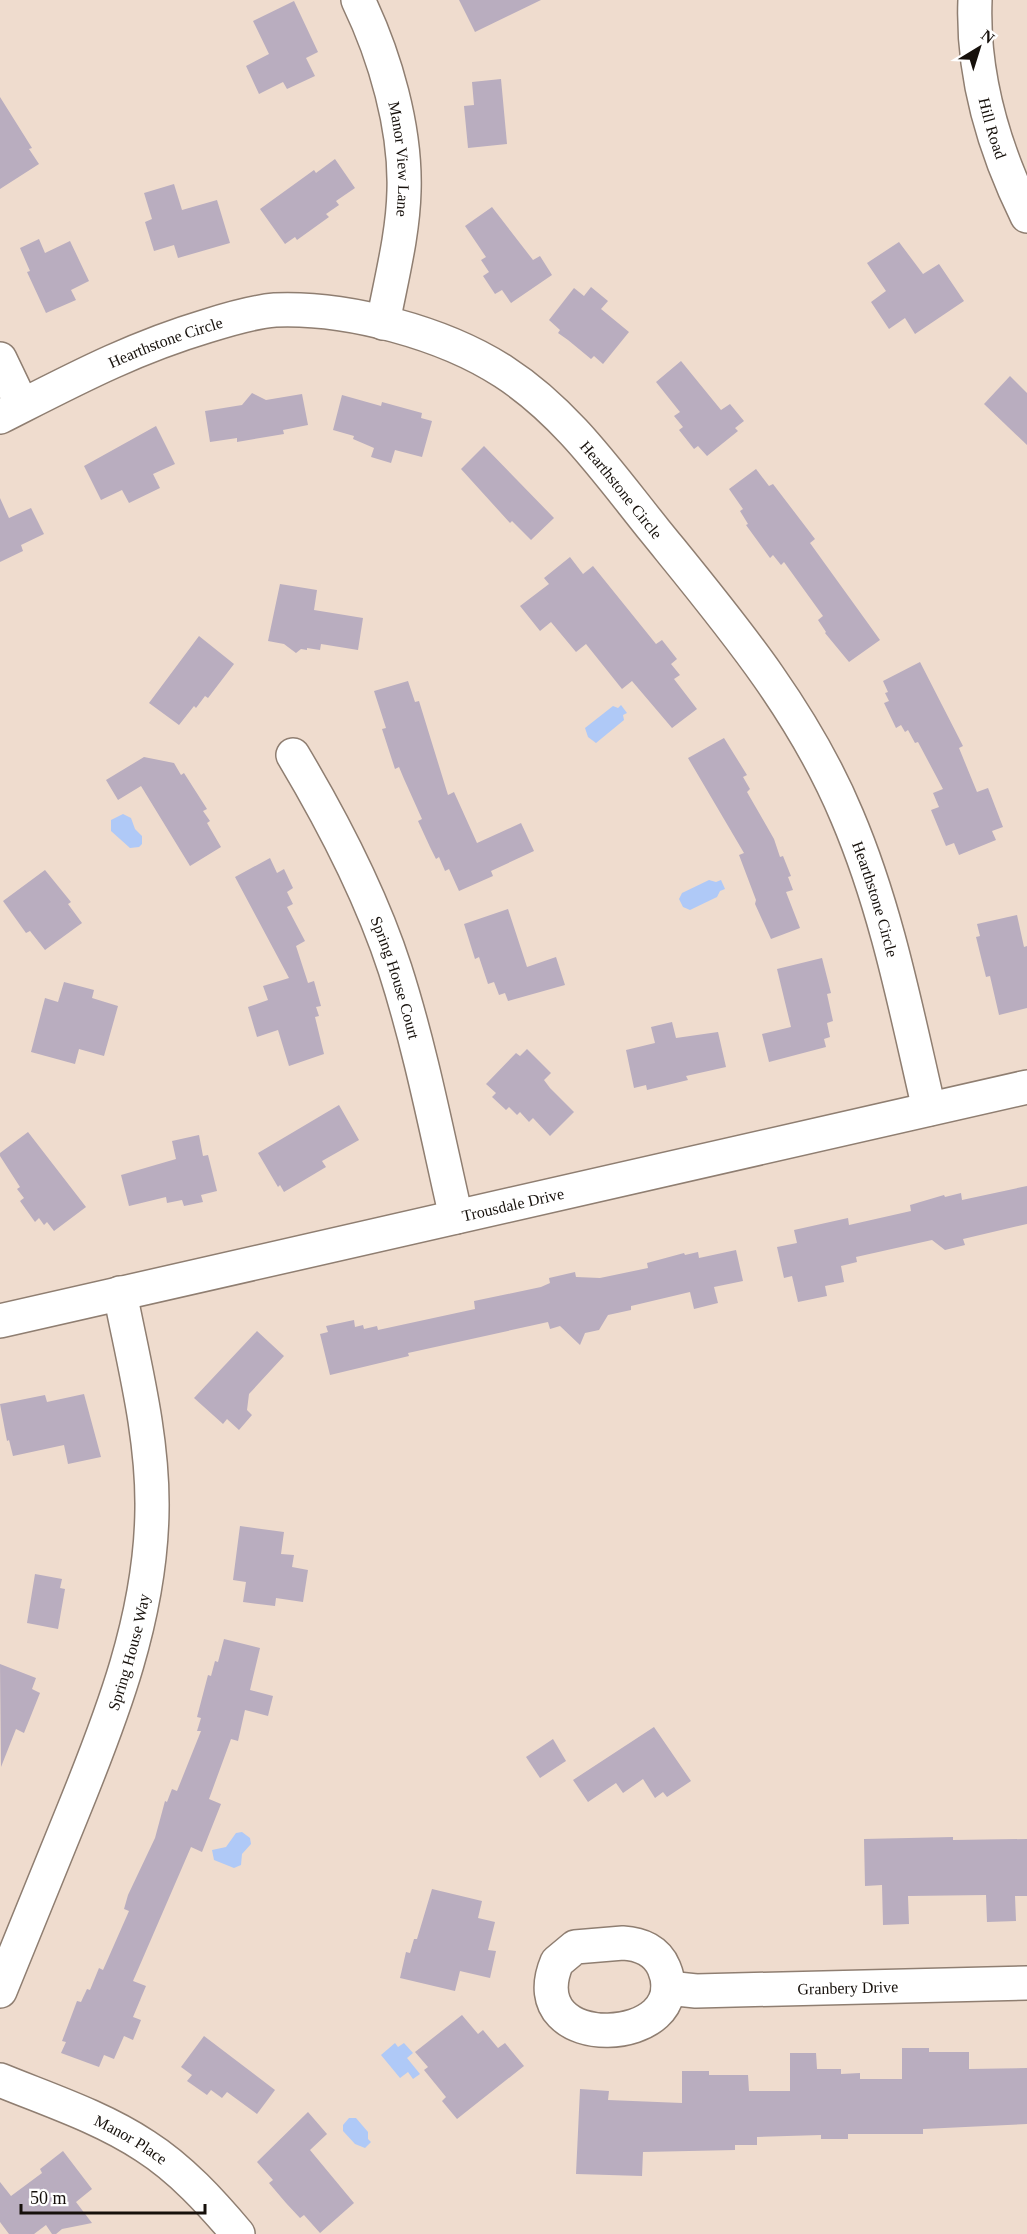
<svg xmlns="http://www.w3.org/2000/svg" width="1027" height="2234" font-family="Georgia,serif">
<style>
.water{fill:#afc9f7}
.building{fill:#b9adbf}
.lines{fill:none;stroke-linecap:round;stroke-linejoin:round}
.minor-casing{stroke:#8f7e71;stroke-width:36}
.minor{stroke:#fff;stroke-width:33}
.labels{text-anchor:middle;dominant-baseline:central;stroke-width:4.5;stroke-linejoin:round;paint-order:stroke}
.street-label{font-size:16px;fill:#16100b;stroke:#fff}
</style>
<rect width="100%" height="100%" fill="#efdcce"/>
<g class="water">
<path d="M 621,705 L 627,713 L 623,715 L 624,720 L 596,743 L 588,737 L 585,728 L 613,706 L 618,708 Z"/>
<path d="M 123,814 L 131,818 L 135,829 L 142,836 L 142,844 L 139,847 L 130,848 L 111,831 L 111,820 Z"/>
<path d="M 709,880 L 716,882 L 721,880 L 725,889 L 720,891 L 717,897 L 690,910 L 683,907 L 679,899 L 682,893 Z"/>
<path d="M 242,1832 L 250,1838 L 251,1844 L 242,1854 L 241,1865 L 234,1868 L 214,1860 L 212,1850 L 226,1847 L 236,1833 Z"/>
<path d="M 395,2043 L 398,2047 L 404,2043 L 413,2053 L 407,2058 L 420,2074 L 413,2079 L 408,2072 L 400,2078 L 381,2055 Z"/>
<path d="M 349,2118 L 356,2118 L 368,2132 L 368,2139 L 371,2142 L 365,2148 L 355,2144 L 343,2131 L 343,2125 Z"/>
</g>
<g class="building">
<path d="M 459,0 L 541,0 L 475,32 Z"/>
<path d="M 294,1 L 318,52 L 306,58 L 315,76 L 287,89 L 283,82 L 259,94 L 246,66 L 269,54 L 253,21 Z"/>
<path d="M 501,79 L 507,144 L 468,148 L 464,106 L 474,105 L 472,82 Z"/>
<path d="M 0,97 L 32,148 L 29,149 L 39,164 L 0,189 Z"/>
<path d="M 335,159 L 355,188 L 336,201 L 339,205 L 326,214 L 329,217 L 297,240 L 295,237 L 285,244 L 260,209 L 314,170 L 316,173 Z"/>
<path d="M 174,184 L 182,210 L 217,200 L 230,243 L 178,258 L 174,245 L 154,251 L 145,222 L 152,219 L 144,193 Z"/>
<path d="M 492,207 L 533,260 L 540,256 L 552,275 L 511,303 L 502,290 L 495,294 L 483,276 L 489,272 L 481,260 L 486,257 L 465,226 Z"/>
<path d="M 39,239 L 45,253 L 70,241 L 89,281 L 71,290 L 76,300 L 46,313 L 27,272 L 30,271 L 20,248 Z"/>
<path d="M 899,242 L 923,274 L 939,264 L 964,301 L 915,334 L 905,318 L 889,329 L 871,302 L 886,291 L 867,263 Z"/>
<path d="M 591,287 L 608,301 L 601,309 L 629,332 L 603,364 L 594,356 L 591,359 L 568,340 L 558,333 L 560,330 L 549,320 L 574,288 L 584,296 Z"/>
<path d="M 681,361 L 721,410 L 730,404 L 744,421 L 735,428 L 738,431 L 707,456 L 698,446 L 694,449 L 679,430 L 683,427 L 674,416 L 680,412 L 656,382 Z"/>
<path d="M 1010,376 L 1027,393 L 1027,445 L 984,404 Z"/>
<path d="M 252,393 L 266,400 L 302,394 L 308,425 L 283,430 L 284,434 L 237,442 L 237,438 L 210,442 L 205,411 L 242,405 Z"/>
<path d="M 342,395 L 381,406 L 382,402 L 422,413 L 421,418 L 432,421 L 422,457 L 395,450 L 391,463 L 371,457 L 374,448 L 353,439 L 354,436 L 333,430 Z"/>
<path d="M 156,426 L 175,464 L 153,474 L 160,488 L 129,503 L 122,490 L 101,500 L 84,466 Z"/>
<path d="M 484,446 L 554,518 L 531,540 L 512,521 L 510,523 L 461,469 Z"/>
<path d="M 756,469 L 769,486 L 773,484 L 815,539 L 810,543 L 880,640 L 849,662 L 825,633 L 826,632 L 818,620 L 823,616 L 784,562 L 781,565 L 773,555 L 770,558 L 746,525 L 748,524 L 740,511 L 743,509 L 729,489 Z"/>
<path d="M 0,498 L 9,518 L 31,508 L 44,534 L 21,545 L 23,551 L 0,562 Z"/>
<path d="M 570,557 L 583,574 L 593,566 L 656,644 L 662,640 L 677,659 L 671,664 L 680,675 L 674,679 L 697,709 L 672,728 L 632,681 L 622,689 L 586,644 L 576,652 L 551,622 L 540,631 L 520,606 L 549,584 L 544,578 Z"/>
<path d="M 280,584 L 317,590 L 314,610 L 363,618 L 358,650 L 321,644 L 320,650 L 307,648 L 307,650 L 301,649 L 296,653 L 284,644 L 268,641 Z"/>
<path d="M 199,636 L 234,664 L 208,698 L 205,696 L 196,708 L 194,706 L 179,725 L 149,703 Z"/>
<path d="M 920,662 L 963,746 L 959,748 L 977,792 L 988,788 L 1003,827 L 992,831 L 996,840 L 959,855 L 954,843 L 946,846 L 931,810 L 939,807 L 933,793 L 943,789 L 918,742 L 915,743 L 908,730 L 905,732 L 901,725 L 896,728 L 884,703 L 889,701 L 885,693 L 888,692 L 883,681 Z"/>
<path d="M 408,681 L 415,702 L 419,701 L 448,795 L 454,792 L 477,843 L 521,823 L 534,851 L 491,871 L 493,876 L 459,891 L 449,869 L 445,871 L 439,857 L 436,859 L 430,847 L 418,821 L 422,819 L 404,779 L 399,767 L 395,769 L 382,729 L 386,728 L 374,691 Z"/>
<path d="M 724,738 L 747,775 L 743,777 L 750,789 L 747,792 L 774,839 L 780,857 L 783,856 L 791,876 L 788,877 L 793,890 L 786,892 L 800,928 L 771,939 L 755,904 L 756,900 L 739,855 L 744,853 L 688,758 Z"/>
<path d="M 144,757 L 174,763 L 181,775 L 184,773 L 207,809 L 203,811 L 210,821 L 207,823 L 221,847 L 190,866 L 141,786 L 118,800 L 106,780 Z"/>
<path d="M 270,858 L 277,873 L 284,869 L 293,888 L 287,892 L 293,904 L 287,907 L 305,941 L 296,946 L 308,983 L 314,981 L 321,1006 L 316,1007 L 319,1016 L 315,1017 L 324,1054 L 289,1066 L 278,1030 L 257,1037 L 248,1007 L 268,1000 L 263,986 L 289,978 L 235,877 Z"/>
<path d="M 45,870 L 71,902 L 68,904 L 82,923 L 45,950 L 30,931 L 26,933 L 3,901 Z"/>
<path d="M 508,909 L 527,967 L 556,957 L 565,985 L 508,1001 L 505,993 L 499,995 L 494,982 L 488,984 L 479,957 L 475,959 L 464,924 Z"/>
<path d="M 1017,915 L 1024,947 L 1027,946 L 1027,1008 L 999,1015 L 990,976 L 986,977 L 976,937 L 980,936 L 977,924 Z"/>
<path d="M 822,958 L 831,993 L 827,994 L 833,1021 L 827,1023 L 830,1037 L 824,1039 L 826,1047 L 769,1062 L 762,1034 L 791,1027 L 777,969 Z"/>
<path d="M 64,982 L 94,990 L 92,998 L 118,1006 L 104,1056 L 79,1049 L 75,1064 L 31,1052 L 45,998 L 58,1002 Z"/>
<path d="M 672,1022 L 676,1038 L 718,1032 L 726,1067 L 686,1076 L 688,1080 L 647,1090 L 646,1085 L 634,1088 L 626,1050 L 655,1043 L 651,1027 Z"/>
<path d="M 527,1049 L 551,1073 L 544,1080 L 550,1088 L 574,1112 L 550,1136 L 533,1118 L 529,1122 L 520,1112 L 517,1115 L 509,1107 L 506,1110 L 492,1097 L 496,1093 L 486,1084 L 516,1053 L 520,1056 Z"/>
<path d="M 339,1105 L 359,1140 L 322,1161 L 326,1167 L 284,1192 L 280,1185 L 278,1187 L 258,1153 Z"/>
<path d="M 28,1132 L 86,1207 L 54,1231 L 47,1222 L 44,1225 L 39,1218 L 35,1222 L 20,1201 L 24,1198 L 17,1189 L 20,1187 L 0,1156 L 0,1153 Z"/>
<path d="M 199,1135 L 203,1156 L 208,1155 L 217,1191 L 201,1195 L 203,1202 L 184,1206 L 182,1200 L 167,1203 L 166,1197 L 129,1206 L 121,1175 L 176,1159 L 172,1141 Z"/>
<path d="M 1027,1186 L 1027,1224 L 963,1239 L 965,1245 L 945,1250 L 932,1240 L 856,1257 L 857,1262 L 841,1266 L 844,1282 L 825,1286 L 827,1296 L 798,1302 L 792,1276 L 784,1278 L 777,1247 L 797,1243 L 794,1230 L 848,1218 L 849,1225 L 911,1211 L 910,1205 L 944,1195 L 945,1197 L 961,1193 L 962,1200 Z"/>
<path d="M 736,1250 L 743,1281 L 714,1287 L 718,1303 L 694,1309 L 690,1292 L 631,1306 L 631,1310 L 608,1315 L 599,1330 L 585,1333 L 580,1345 L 560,1326 L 550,1329 L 548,1322 L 408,1353 L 409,1356 L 330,1375 L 320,1334 L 328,1332 L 326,1326 L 354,1320 L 355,1327 L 363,1325 L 364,1329 L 377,1326 L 378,1330 L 475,1309 L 474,1301 L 541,1287 L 550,1283 L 549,1278 L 575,1272 L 576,1277 L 600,1278 L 648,1268 L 647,1263 L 684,1253 L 685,1255 L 698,1252 L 699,1258 Z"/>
<path d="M 257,1331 L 284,1356 L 249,1394 L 247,1410 L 252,1415 L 239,1430 L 227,1419 L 223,1424 L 194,1398 Z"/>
<path d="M 84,1394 L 101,1457 L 68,1464 L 64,1445 L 13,1456 L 9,1440 L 7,1441 L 0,1404 L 45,1395 L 47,1402 Z"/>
<path d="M 240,1526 L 284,1532 L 281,1554 L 294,1555 L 292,1567 L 308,1570 L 303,1602 L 276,1598 L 275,1606 L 243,1602 L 246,1582 L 233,1580 Z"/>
<path d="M 35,1574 L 62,1579 L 60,1588 L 65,1589 L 58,1629 L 27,1623 Z"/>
<path d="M 224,1639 L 260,1648 L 250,1690 L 273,1696 L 268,1716 L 245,1710 L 238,1741 L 231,1739 L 209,1799 L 221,1804 L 202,1852 L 191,1847 L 133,1981 L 146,1986 L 133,2017 L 141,2020 L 133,2040 L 124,2036 L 114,2059 L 104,2055 L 99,2067 L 61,2053 L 66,2042 L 62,2041 L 77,2001 L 81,2002 L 87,1989 L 90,1990 L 99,1968 L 103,1970 L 129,1911 L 124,1909 L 128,1895 L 155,1838 L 165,1801 L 167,1802 L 172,1789 L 177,1791 L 201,1731 L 197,1731 L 201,1718 L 197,1717 L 208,1675 L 211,1676 L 215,1661 L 218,1662 Z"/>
<path d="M 0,1664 L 36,1678 L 32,1689 L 40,1693 L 24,1733 L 16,1729 L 1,1767 Z"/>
<path d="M 654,1727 L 691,1781 L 667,1797 L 663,1792 L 655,1798 L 643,1779 L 623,1793 L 616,1783 L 588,1802 L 573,1780 Z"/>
<path d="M 553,1739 L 566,1761 L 540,1778 L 526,1757 Z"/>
<path d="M 953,1837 L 953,1840 L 1027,1839 L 1027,1896 L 1015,1896 L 1016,1921 L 987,1922 L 986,1895 L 908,1896 L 909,1924 L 883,1925 L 882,1885 L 865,1886 L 864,1839 Z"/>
<path d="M 432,1889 L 482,1901 L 478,1918 L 495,1922 L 488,1950 L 496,1951 L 490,1978 L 460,1971 L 455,1991 L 400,1978 L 406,1952 L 410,1953 L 414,1939 L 417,1939 Z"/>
<path d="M 462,2015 L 478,2034 L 483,2030 L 498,2048 L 505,2043 L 524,2066 L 457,2119 L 442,2101 L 446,2097 L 424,2070 L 428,2067 L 415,2052 Z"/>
<path d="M 204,2036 L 275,2090 L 257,2114 L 227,2092 L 222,2098 L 211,2090 L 207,2095 L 187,2081 L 192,2075 L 181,2067 Z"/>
<path d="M 902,2048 L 929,2048 L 929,2052 L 969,2052 L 969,2069 L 1027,2068 L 1027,2124 L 923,2129 L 923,2134 L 848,2134 L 848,2139 L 821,2139 L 821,2135 L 757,2137 L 757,2145 L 735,2145 L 735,2150 L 643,2152 L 642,2176 L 576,2174 L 580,2089 L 609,2091 L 608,2100 L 682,2103 L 682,2071 L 709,2071 L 709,2075 L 748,2075 L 749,2091 L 790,2091 L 790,2053 L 816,2053 L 817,2069 L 841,2069 L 841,2074 L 860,2073 L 860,2079 L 902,2079 Z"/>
<path d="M 308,2112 L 327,2134 L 310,2150 L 354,2203 L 320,2233 L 304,2215 L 300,2218 L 286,2203 L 269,2183 L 273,2180 L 257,2162 Z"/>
<path d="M 63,2151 L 92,2189 L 76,2202 L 92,2223 L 62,2229 L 56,2234 L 52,2234 L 46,2225 L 34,2234 L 9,2234 L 0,2222 L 0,2182 L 11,2196 L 42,2173 L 40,2169 Z"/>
</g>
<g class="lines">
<g class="minor-casing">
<g id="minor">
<path id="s1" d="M 358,0 C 385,56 406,128 404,191 C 403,235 391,280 383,323"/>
<path id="s2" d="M 975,0 C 972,76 994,149 1027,216"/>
<path d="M 0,359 L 22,405"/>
<path id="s3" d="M 0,417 C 71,381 130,349 207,326 C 229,319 252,312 275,310 C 348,307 444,333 504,372 C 566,412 609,474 655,531 C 728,621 802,708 847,816 C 887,910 906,1010 929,1109"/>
<path id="s4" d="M 293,755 C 333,822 371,895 395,969 C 421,1050 437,1134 456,1217"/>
<path id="s5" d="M 0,1321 L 1027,1087"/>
<path d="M 623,1943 C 641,1944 657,1951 664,1968 C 697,2047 517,2057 557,1962 L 575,1947 Z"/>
<path id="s6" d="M 668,1988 L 696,1991 L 1027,1983"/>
<path id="s7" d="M 0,1991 C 24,1932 48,1873 72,1814 C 112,1716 151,1616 152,1509 C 153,1436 134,1364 120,1293"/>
<path id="s8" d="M 0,2080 C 49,2100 101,2117 145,2146 C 181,2169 211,2202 238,2234"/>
</g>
</g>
<use href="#minor" class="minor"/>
</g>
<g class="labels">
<g class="street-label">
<text stroke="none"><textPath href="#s2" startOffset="130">Hill Road</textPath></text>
<text stroke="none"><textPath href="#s1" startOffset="166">Manor View Lane</textPath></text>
<text stroke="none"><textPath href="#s3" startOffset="182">Hearthstone Circle</textPath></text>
<text stroke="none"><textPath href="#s3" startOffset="704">Hearthstone Circle</textPath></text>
<text stroke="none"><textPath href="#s3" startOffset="1190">Hearthstone Circle</textPath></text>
<text stroke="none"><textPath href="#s4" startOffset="246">Spring House Court</textPath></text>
<text stroke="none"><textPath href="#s5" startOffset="526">Trousdale Drive</textPath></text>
<text stroke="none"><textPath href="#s7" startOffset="363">Spring House Way</textPath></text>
<text stroke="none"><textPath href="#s6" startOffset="180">Granbery Drive</textPath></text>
<text stroke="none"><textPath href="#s8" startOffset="144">Manor Place</textPath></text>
</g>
</g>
<g transform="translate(979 48) rotate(38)" stroke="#ffffff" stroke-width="4.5" paint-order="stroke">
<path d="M0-4.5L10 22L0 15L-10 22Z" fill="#16100b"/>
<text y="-9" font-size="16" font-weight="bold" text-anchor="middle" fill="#16100b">N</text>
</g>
<path d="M21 2204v9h184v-9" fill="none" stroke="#16100b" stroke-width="3"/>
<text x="30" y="2204" font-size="18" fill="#16100b" stroke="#ffffff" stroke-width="4.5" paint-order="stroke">50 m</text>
</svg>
